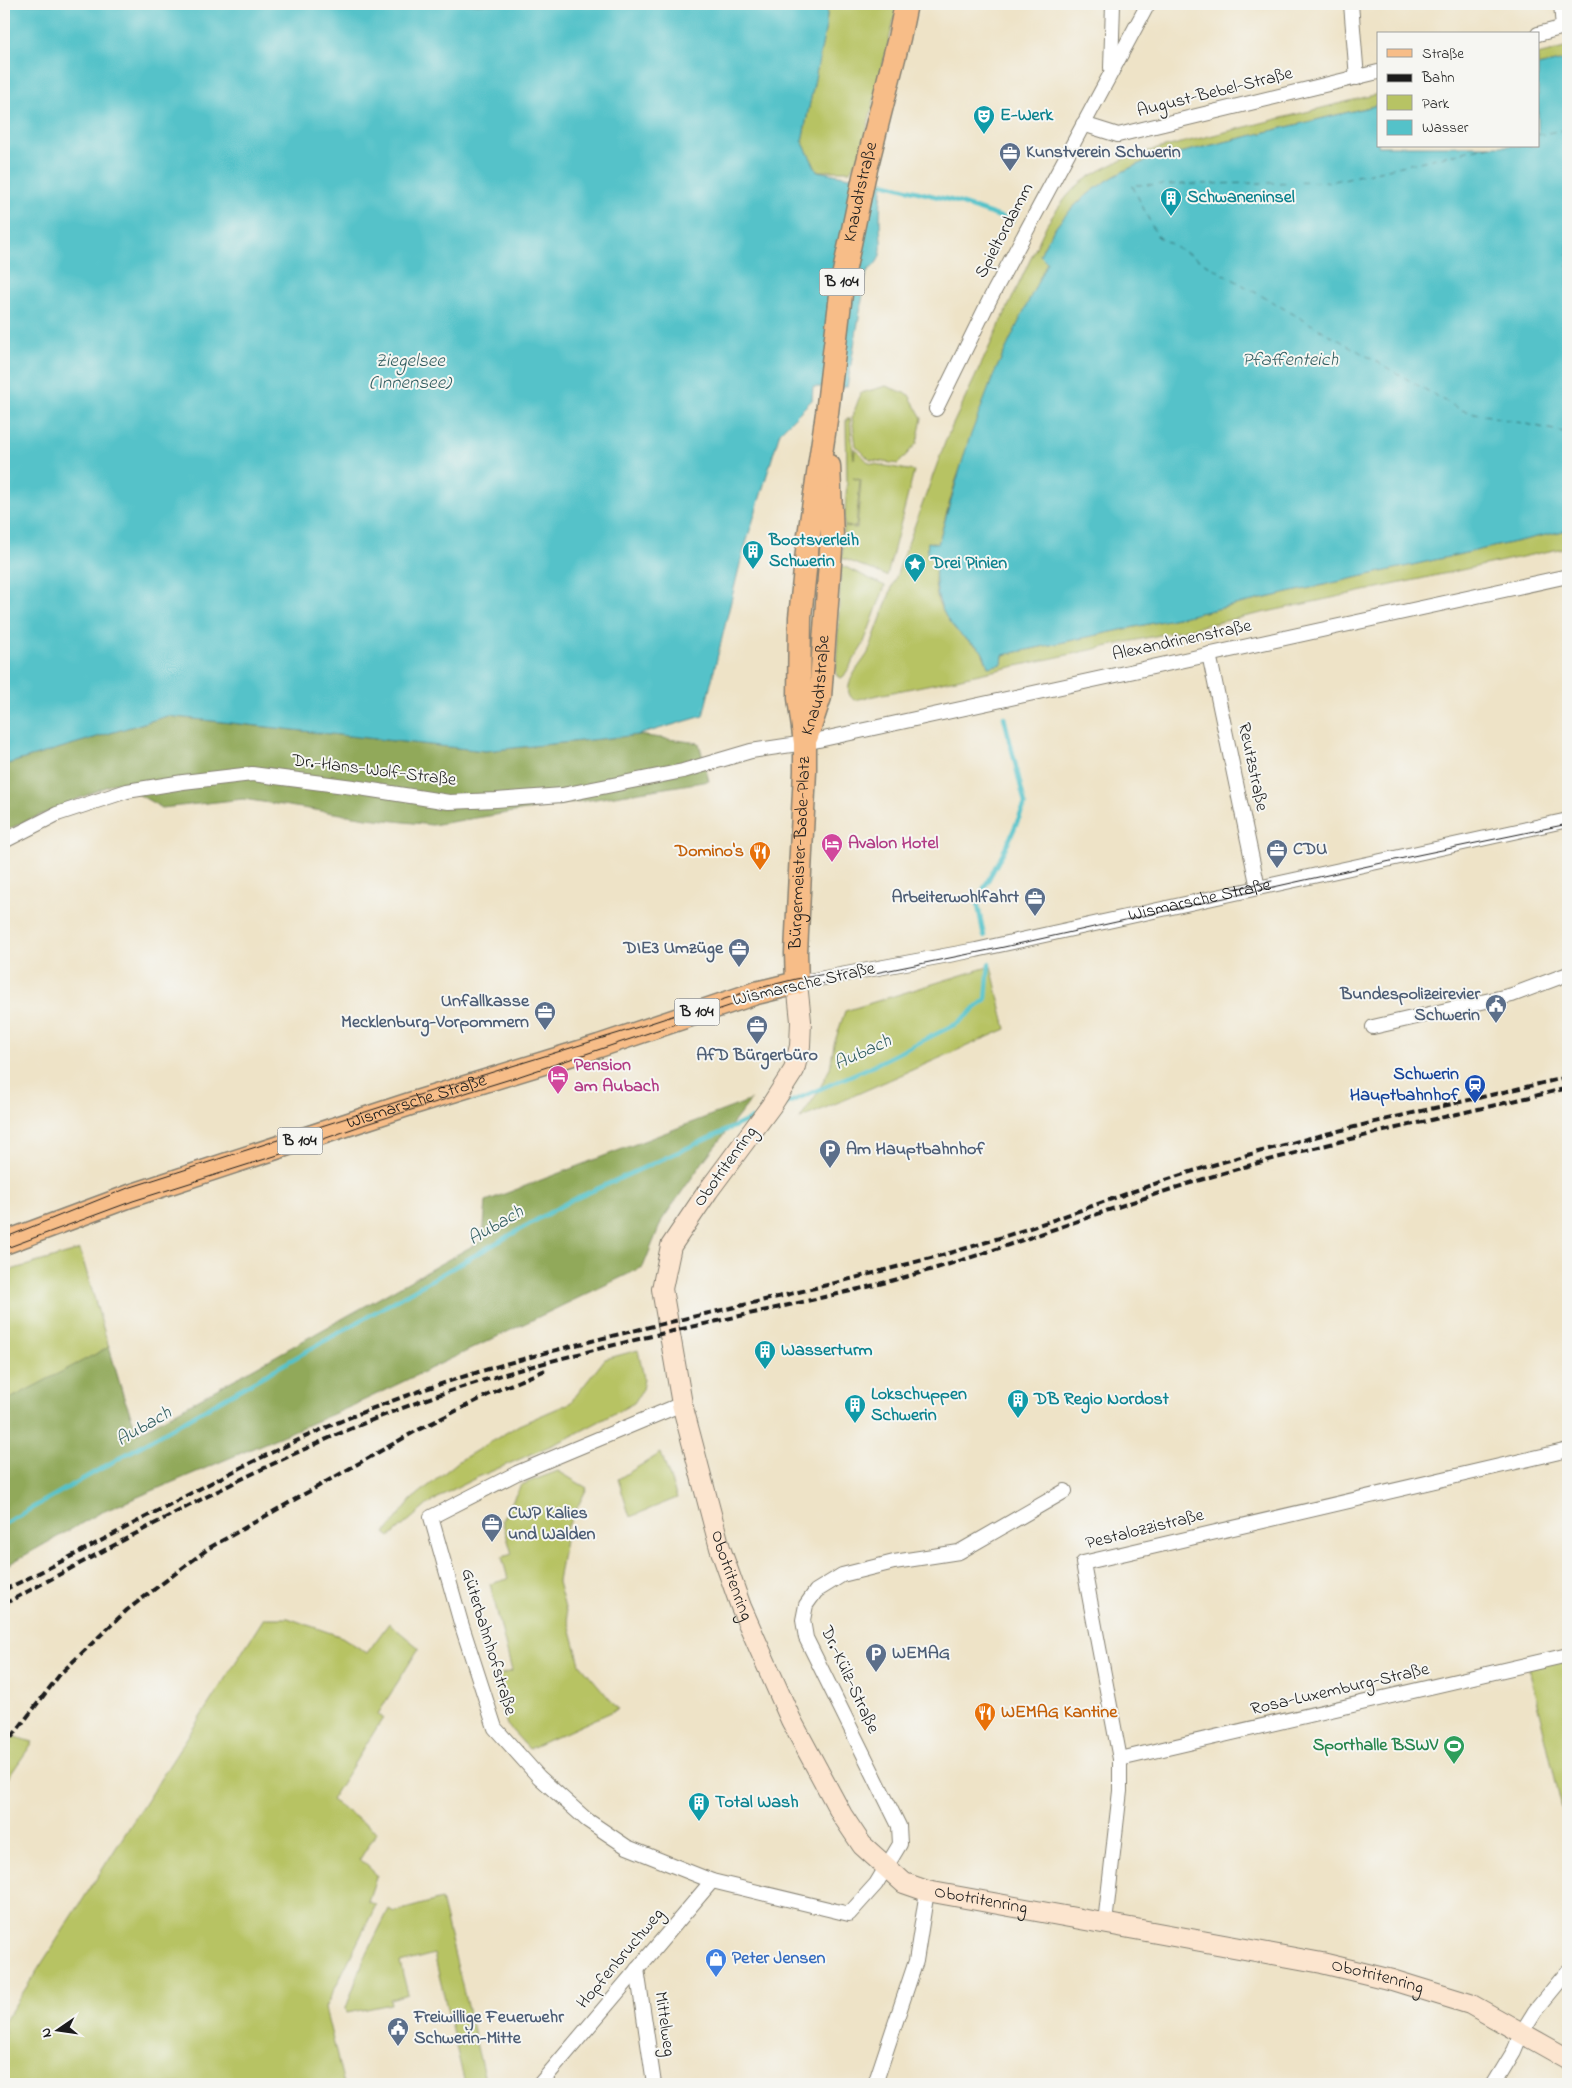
<svg xmlns="http://www.w3.org/2000/svg" width="1572" height="2088" font-family="'Indie Flower',sans-serif">
<style>
.green{fill:#b7c364;stroke:#6a7040}
.forest{fill:#91a95a;stroke:#56623b}
.water{fill:#54c2c9;stroke:#386f72}
.lines{fill:none;stroke-linecap:round;stroke-linejoin:round}
.stream{stroke:#54c2c9;stroke-width:4.5}
.ferry{stroke:#325e61;stroke-width:1;stroke-dasharray:6 5;stroke-linecap:butt}
.street-casing{stroke:#858072;stroke-width:16}
.secondary-casing{stroke:#858072;stroke-width:22}
.primary-casing{stroke:#858072;stroke-width:25}
.street{stroke:#fff;stroke-width:14}
.secondary{stroke:#fce5cf;stroke-width:20}
.primary{stroke:#f7bd88;stroke-width:22}
.tram{stroke:#1c1c1c;stroke-width:1}
.rail{stroke:#1c1c1c;stroke-width:4;stroke-dasharray:8 4;stroke-linecap:butt}
.labels{text-anchor:middle;dominant-baseline:central;stroke-width:4;stroke-linejoin:round;paint-order:stroke}
.shield{fill:#f6f6f2;stroke:#5d5d5c;stroke-width:1}
.shield-label{font-size:16px;font-weight:bold;fill:#1c1c1c}
.street-label{font-size:18px;fill:#1c1c1c;stroke:#f6f6f2}
.culture-label{font-size:18px;font-weight:bold;fill:#0d838f;stroke:#f6f6f2;text-anchor:start}
.service-label{font-size:18px;font-weight:bold;fill:#4e5e75;stroke:#f6f6f2;text-anchor:start}
.hotel-label{font-size:18px;font-weight:bold;fill:#b23c85;stroke:#f6f6f2;text-anchor:start}
.food-label{font-size:18px;font-weight:bold;fill:#c56008;stroke:#f6f6f2;text-anchor:end}
.transit-label{font-size:18px;font-weight:bold;fill:#164399;stroke:#f6f6f2;text-anchor:end}
.leisure-label{font-size:18px;font-weight:bold;fill:#27864d;stroke:#f6f6f2;text-anchor:end}
.shop-label{font-size:18px;font-weight:bold;fill:#366cbe;stroke:#f6f6f2;text-anchor:start}
.water-label{font-size:19px;font-style:italic;fill:#325e61;stroke:#f6f6f2}
</style>
<rect width="100%" height="100%" fill="#f6f6f2"/>
<filter id="ink" filterUnits="userSpaceOnUse"><feTurbulence type="fractalNoise" baseFrequency=".02" numOctaves="2"/><feDisplacementMap in="SourceGraphic" scale="10" xChannelSelector="R" yChannelSelector="G"/><feConvolveMatrix kernelMatrix="1 2 1 2 8 2 1 2 1" color-interpolation-filters="sRGB"/></filter>
<filter id="wash" filterUnits="userSpaceOnUse"><feTurbulence type="fractalNoise" baseFrequency=".0096" numOctaves="4" result="noise"/><feDisplacementMap in="SourceGraphic" scale="20" xChannelSelector="R" yChannelSelector="G"/><feGaussianBlur stdDeviation="1.12" result="paint"/><feColorMatrix in="noise" values="0 0 0 0 0 0 0 0 0 0 0 0 0 0 0 0 0 1.4 0 .05"/><feComposite in="paint" operator="in"/></filter>
<g filter="url(#wash)">
<rect width="100%" height="100%" fill="#eee3c7"/>
<g class="green">
<path d="M 828,4 L 898,4 L 861,153 L 850,171 L 817,171 L 802,141 L 826,26 Z"/>
<path d="M 1568,47 L 1568,59 L 1538,66 L 1538,55 Z"/>
<path d="M 1378,94 L 1378,105 L 1146,161 C 1103,178 1058,211 1040,255 L 1048,262 L 994,374 L 955,483 L 938,544 L 929,542 L 936,557 L 935,583 L 938,602 L 949,621 L 967,640 L 981,649 L 988,667 L 1002,664 L 1003,655 L 1177,618 L 1568,530 L 1568,547 L 956,679 L 854,700 C 838,688 861,665 868,653 L 947,437 L 1047,224 C 1056,211 1065,197 1077,186 C 1093,172 1114,164 1133,155 Z"/>
<path d="M 886,386 L 909,395 L 922,418 L 917,443 L 898,464 L 870,460 L 856,446 L 852,417 L 861,393 Z"/>
<path d="M 846,419 L 850,419 L 854,459 L 855,448 L 869,463 L 914,471 L 887,576 L 842,558 L 844,527 L 857,528 L 861,480 L 853,478 L 860,480 L 856,527 L 844,526 L 847,482 Z"/>
<path d="M 841,565 L 885,586 L 863,645 L 844,676 L 841,678 L 837,676 L 836,672 Z"/>
<path d="M 991,966 L 1006,1029 L 800,1119 L 818,1092 L 830,1068 L 834,1044 L 845,1011 Z"/>
<path d="M 80,1250 L 123,1395 L 4,1426 L 4,1272 Z"/>
<path d="M 638,1350 L 644,1378 L 642,1391 L 634,1403 L 566,1439 L 476,1478 L 446,1493 L 427,1505 L 390,1537 L 385,1533 L 411,1500 L 459,1461 L 519,1425 L 570,1403 L 605,1359 Z"/>
<path d="M 661,1453 L 677,1498 L 630,1517 L 618,1479 Z"/>
<path d="M 558,1471 L 587,1488 L 567,1528 L 558,1582 L 580,1664 L 618,1709 L 529,1749 L 507,1725 L 492,1677 L 512,1671 L 490,1584 L 508,1579 L 502,1557 L 512,1554 L 502,1520 L 521,1485 Z"/>
<path d="M 264,1618 L 288,1618 L 342,1637 L 367,1653 L 389,1623 L 419,1648 L 378,1714 L 383,1718 L 331,1800 L 377,1832 L 360,1859 L 377,1875 L 368,1901 L 376,1905 L 325,2008 L 344,2084 L 4,2084 L 4,2022 Z"/>
<path d="M 1568,1655 L 1568,1833 L 1528,1665 Z"/>
<path d="M 4,1734 L 33,1742 L 4,1784 Z"/>
<path d="M 441,1899 L 486,2084 L 465,2084 L 434,1954 L 400,1963 L 408,1994 L 390,1999 L 391,2004 L 347,2013 L 346,2008 L 364,1959 L 389,1909 L 394,1912 Z"/>
</g>
<g class="forest">
<path d="M 167,716 L 485,751 L 638,735 L 699,743 L 709,781 L 432,825 L 367,818 L 243,799 L 162,808 L 117,782 L 4,831 L 4,765 Z"/>
<path d="M 751,1100 L 705,1159 L 662,1220 L 643,1267 L 352,1406 L 100,1513 L 4,1567 L 4,1402 L 109,1347 L 123,1395 L 138,1433 L 483,1240 L 486,1201 Z"/>
</g>
<g class="water">
<path d="M 4,4 L 828,4 L 826,26 L 802,141 L 817,171 L 883,183 C 881,196 880,209 880,222 C 880,242 887,259 867,271 L 847,387 L 813,387 L 812,400 L 780,432 L 741,560 L 703,716 L 638,735 L 485,751 L 167,716 L 4,765 Z"/>
<path d="M 1568,59 L 1568,530 L 1177,618 L 1003,655 L 1002,664 L 988,667 C 986,661 984,653 980,649 C 977,645 971,644 967,640 C 938,617 934,592 936,557 L 927,555 L 928,542 L 938,544 L 968,442 L 994,374 L 1047,262 L 1040,255 C 1058,211 1103,178 1146,161 L 1378,105 L 1378,146 L 1538,146 L 1538,66 Z"/>
</g>
<g class="lines">
<g class="stream">
<path d="M 883,183 L 954,201 L 1012,221"/>
<path d="M 984,936 L 977,901 L 1007,845 L 1025,804 L 1004,717"/>
<path d="M 779,1107 L 868,1068 L 958,1023 L 986,999 L 989,964"/>
<path d="M 4,1524 L 568,1202 L 751,1119"/>
</g>
<g class="ferry">
<path d="M 1538,135 L 1568,129"/>
<path d="M 1490,146 L 1330,182 L 1132,185 L 1157,236 L 1461,410 L 1568,433"/>
</g>
</g>
</g>
<g filter="url(#ink)">
<g class="lines">
<g class="street-casing">
<g id="street">
<path d="M 1351,4 L 1357,78"/>
<path d="M 1561,4 L 1563,28"/>
<path d="M 1538,34 L 1568,26"/>
<path d="M 1111,68 L 1113,4"/>
<path d="M 1083,124 L 1118,135 L 1378,72"/>
<path d="M 936,409 L 991,297 L 1148,4"/>
<path d="M 1209,654 L 1258,888"/>
<path d="M 4,841 L 57,814 L 127,791 L 183,782 L 252,774 L 353,787 L 449,802 L 496,800 L 562,795 L 683,771 L 751,751 L 805,743 L 1568,576"/>
<path id="s1" d="M 797,983 L 976,950 L 1568,820"/>
<path d="M 1373,1027 L 1512,995 L 1568,974"/>
<path d="M 682,1404 L 517,1473 L 431,1517 L 461,1623 L 495,1728 L 539,1777 L 587,1820 L 627,1847 L 712,1881 L 849,1914 L 876,1884 L 900,1844 L 899,1826 L 806,1638 L 803,1620 L 806,1605 L 816,1591 L 842,1575 L 894,1562 L 959,1552 L 1065,1491"/>
<path d="M 1120,1759 L 1568,1655"/>
<path d="M 1105,1923 L 1120,1791 L 1120,1759 L 1083,1563 L 1568,1450"/>
<path d="M 637,1969 L 654,2084"/>
<path d="M 540,2084 L 712,1881"/>
<path d="M 875,2084 L 916,1961 L 927,1891"/>
<path d="M 1494,2084 L 1514,2051 L 1522,2032 L 1535,2011 L 1568,1971"/>
</g>
</g>
<g class="secondary-casing">
<g id="secondary">
<path id="s2" d="M 797,983 L 801,1021 L 800,1046 L 794,1070 L 771,1106 L 708,1191 L 671,1246 L 662,1289 L 682,1404 L 720,1548 L 741,1607 L 791,1720 L 842,1815 L 862,1845 L 904,1883 L 927,1891 L 1322,1963 L 1392,1980 L 1470,2004 L 1568,2059"/>
</g>
</g>
<g class="primary-casing">
<g id="primary">
<path id="s3" d="M 807,736 L 820,697 L 832,536 L 829,466"/>
<path id="s4" d="M 4,1243 L 130,1196 L 410,1104 L 599,1046 L 756,993 L 797,983 L 796,953 L 805,771 L 805,743 L 799,698 L 800,617 L 808,542 L 827,413 L 843,277 L 864,177 L 899,38 L 906,4"/>
</g>
</g>
<use href="#street" class="street"/>
<use href="#secondary" class="secondary"/>
<use href="#primary" class="primary"/>
<g class="tram">
<path d="M 1233,889 L 1272,881"/>
<path d="M 4,1238 L 128,1188 L 409,1098 L 648,1024 L 755,989 L 796,979 L 874,966"/>
<path d="M 4,1249 L 133,1201 L 278,1155 L 366,1124 L 517,1077 L 756,997 L 1004,947 L 1413,856 L 1568,824"/>
</g>
<g class="rail">
<path d="M 4,1590 C 133,1528 256,1451 392,1401 C 551,1342 718,1315 881,1271 C 919,1261 956,1252 993,1240 C 1067,1217 1139,1187 1213,1165 C 1330,1130 1450,1105 1568,1077"/>
<path d="M 4,1604 C 146,1529 286,1448 438,1395 C 548,1358 663,1333 776,1308 C 819,1298 863,1289 905,1277 C 1004,1250 1099,1211 1197,1181 C 1319,1143 1444,1118 1568,1088"/>
<path d="M 4,1747 L 61,1673 L 127,1610 L 209,1548 L 416,1431 L 500,1389 L 548,1369"/>
</g>
</g>
</g>
<defs>
<g id="theatre-pin" transform="scale(1.125)"><path d="M0 17L-7.5 6A9.5 9.5 0 1 1 7.5 6Z" fill="#0f9aa8" stroke="#f6f6f2"/><path d="M-5-5.5Q0-4 5-5.5V0Q5 5 0 6Q-5 5-5 0ZM-3.3-2.5H-1v1.5H-3.3ZM1-2.5H3.3v1.5H1ZM-2.8 1Q0 5.5 2.8 1Z" fill="#fff"/></g>
<g id="office-pin" transform="scale(1.125)"><path d="M0 17L-7.5 6A9.5 9.5 0 1 1 7.5 6Z" fill="#5c6f8a" stroke="#f6f6f2"/><path d="M-6-3h4V-5.5h4V-3h4V5H-6ZM-1-4.5V-3h2v-1.5ZM-6 0V1H6V0Z" fill="#fff"/></g>
<g id="building-pin" transform="scale(1.125)"><path d="M0 17L-7.5 6A9.5 9.5 0 1 1 7.5 6Z" fill="#0f9aa8" stroke="#f6f6f2"/><path d="M-4-6H4V6H1V3H-1V6H-4ZM-2.5-4.3h1.7v1.8h-1.7ZM.8-4.3h1.7v1.8H.8ZM-2.5-1h1.7V.8h-1.7ZM.8-1h1.7V.8H.8Z" fill="#fff"/></g>
<g id="sight-pin" transform="scale(1.125)"><path d="M0 17L-7.5 6A9.5 9.5 0 1 1 7.5 6Z" fill="#0f9aa8" stroke="#f6f6f2"/><path d="M0-6L1.8-2.2L6-1.7L2.9 1.2L3.7 5.4L0 3.3L-3.7 5.4L-2.9 1.2L-6-1.7L-1.8-2.2Z" fill="#fff"/></g>
<g id="hotel-pin" transform="scale(1.125)"><path d="M0 17L-7.5 6A9.5 9.5 0 1 1 7.5 6Z" fill="#d1479c" stroke="#f6f6f2"/><path d="M-6-4.5h1.5V1H6V5H4.5V3h-9V5H-6ZM-4 0a1.8 1.8 0 1 1 3.6 0ZM.5 0V-2.5h3Q6-2.5 6 0Z" fill="#fff"/></g>
<g id="restaurant-pin" transform="scale(1.125)"><path d="M0 17L-7.5 6A9.5 9.5 0 1 1 7.5 6Z" fill="#e8710a" stroke="#f6f6f2"/><path d="M-5-6h1v4h1v-4h1v4h1v-4h1v5L-1.5 .5V6h-2V.5L-5-1ZM5-6V6H3V1.5H1.5Q1.5-4 5-6Z" fill="#fff"/></g>
<g id="civic-pin" transform="scale(1.125)"><path d="M0 17L-7.5 6A9.5 9.5 0 1 1 7.5 6Z" fill="#5c6f8a" stroke="#f6f6f2"/><path d="M-.6-6.5H3V-4.5H.6V-3L4-1V1h2V6H-6V1h2V-1L-.6-3ZM-1.2 2.5V6h2.4V2.5Z" fill="#fff"/></g>
<g id="station-pin" transform="scale(1.125)"><path d="M0 17L-7.5 6A9.5 9.5 0 1 1 7.5 6Z" fill="#1a4fb4" stroke="#f6f6f2"/><path d="M-3-6H3Q5-6 5-4V2Q5 4 3 4L4.5 6H3L1.5 4h-3L-3 6H-4.5L-3 4Q-5 4-5 2V-4Q-5-6-3-6ZM-3.5-4v3h7v-3ZM-3.5 1v1.5H-2V1ZM2 1v1.5H3.5V1Z" fill="#fff"/></g>
<g id="parking-pin" transform="scale(1.125)"><path d="M0 17L-7.5 6A9.5 9.5 0 1 1 7.5 6Z" fill="#5c6f8a" stroke="#f6f6f2"/><path d="M-3.5-5.5H1a3.5 3.5 0 0 1 0 7H-1V5.5H-3.5ZM-1-3.4V-.6H.8a1.4 1.4 0 0 0 0-2.8Z" fill="#fff"/></g>
<g id="stadium-pin" transform="scale(1.125)"><path d="M0 17L-7.5 6A9.5 9.5 0 1 1 7.5 6Z" fill="#2e9e5b" stroke="#f6f6f2"/><path d="M0-5a6.5 5 0 1 0 0 10a6.5 5 0 1 0 0-10ZM-3.5-1.8h7v3.6h-7Z" fill="#fff"/></g>
<g id="shop-pin" transform="scale(1.125)"><path d="M0 17L-7.5 6A9.5 9.5 0 1 1 7.5 6Z" fill="#3f7fe0" stroke="#f6f6f2"/><path d="M-5-2.5h2.3a2.7 3.5 0 0 1 5.4 0H5L5.5 6h-11ZM-1.5-2.5h3a1.5 2.3 0 0 0-3 0Z" fill="#fff"/></g>
</defs>
<g fill-rule="evenodd">
<use href="#theatre-pin" x="984" y="116"/>
<use href="#office-pin" x="1010" y="153"/>
<use href="#building-pin" x="1171" y="198"/>
<use href="#building-pin" x="753" y="551"/>
<use href="#sight-pin" x="915" y="564"/>
<use href="#hotel-pin" x="832" y="844"/>
<use href="#office-pin" x="1277" y="850"/>
<use href="#restaurant-pin" x="760" y="852"/>
<use href="#office-pin" x="1035" y="898"/>
<use href="#office-pin" x="739" y="949"/>
<use href="#civic-pin" x="1496" y="1005"/>
<use href="#office-pin" x="545" y="1012"/>
<use href="#office-pin" x="757" y="1026"/>
<use href="#hotel-pin" x="558" y="1076"/>
<use href="#station-pin" x="1475" y="1085"/>
<use href="#parking-pin" x="830" y="1150"/>
<use href="#building-pin" x="765" y="1351"/>
<use href="#building-pin" x="1018" y="1400"/>
<use href="#building-pin" x="855" y="1405"/>
<use href="#office-pin" x="492" y="1524"/>
<use href="#parking-pin" x="876" y="1654"/>
<use href="#restaurant-pin" x="985" y="1713"/>
<use href="#stadium-pin" x="1454" y="1746"/>
<use href="#building-pin" x="699" y="1803"/>
<use href="#shop-pin" x="716" y="1959"/>
<use href="#civic-pin" x="398" y="2028"/>
</g>
<g class="labels">
<g class="shield">
<rect x="819.5" y="268.5" width="45" height="27" rx="4"/>
<rect x="674.5" y="998.5" width="45" height="27" rx="4"/>
<rect x="277.5" y="1127.5" width="45" height="27" rx="4"/>
</g>
<g class="shield-label">
<text x="842" y="282">B 104</text>
<text x="697" y="1012">B 104</text>
<text x="300" y="1141">B 104</text>
</g>
<g class="street-label">
<text transform="translate(1215 93) rotate(-14)">August-Bebel-Straße</text>
<text stroke="none"><textPath href="#s4" startOffset="1631">Knaudtstraße</textPath></text>
<text transform="translate(1005 231) rotate(-62)">Spieltordamm</text>
<text transform="translate(1182 641) rotate(-12)">Alexandrinenstraße</text>
<text stroke="none"><textPath href="#s3" startOffset="52">Knaudtstraße</textPath></text>
<text transform="translate(1252 767) rotate(78)">Reutzstraße</text>
<text transform="translate(374 771) rotate(7)">Dr.-Hans-Wolf-Straße</text>
<text stroke="none"><textPath href="#s4" startOffset="965">Bürgermeister-Bade-Platz</textPath></text>
<text stroke="none"><textPath href="#s1" startOffset="411">Wismarsche Straße</textPath></text>
<text transform="translate(804 985) rotate(-13)">Wismarsche Straße</text>
<text stroke="none"><textPath href="#s4" startOffset="436">Wismarsche Straße</textPath></text>
<text transform="translate(726 1167) rotate(-54)">Obotritenring</text>
<text transform="translate(1145 1530) rotate(-14)">Pestalozzistraße</text>
<text stroke="none"><textPath href="#s2" startOffset="642">Obotritenring</textPath></text>
<text transform="translate(488 1642) rotate(73)">Güterbahnhofstraße</text>
<text transform="translate(849 1680) rotate(65)">Dr.-Külz-Straße</text>
<text transform="translate(1340 1690) rotate(-13)">Rosa-Luxemburg-Straße</text>
<text stroke="none"><textPath href="#s2" startOffset="1078">Obotritenring</textPath></text>
<text transform="translate(621 1959) rotate(-50)">Hopfenbruchweg</text>
<text stroke="none"><textPath href="#s2" startOffset="1482">Obotritenring</textPath></text>
<text transform="translate(664 2024) rotate(82)">Mittelweg</text>
</g>
<g class="culture-label">
<text x="1000" y="116">E-Werk</text>
<text x="1187" y="198">Schwaneninsel</text>
<text x="769" y="541">Bootsverleih<tspan x="769" dy="21">Schwerin</tspan></text>
<text x="931" y="564">Drei Pinien</text>
<text x="781" y="1351">Wasserturm</text>
<text x="871" y="1395">Lokschuppen<tspan x="871" dy="21">Schwerin</tspan></text>
<text x="1034" y="1400">DB Regio Nordost</text>
<text x="715" y="1803">Total Wash</text>
</g>
<g class="service-label">
<text x="1026" y="153">Kunstverein Schwerin</text>
<text x="1293" y="850">CDU</text>
<text x="1019" y="898" text-anchor="end">Arbeiterwohlfahrt</text>
<text x="723" y="949" text-anchor="end">DIE3 Umzüge</text>
<text x="1480" y="995" text-anchor="end">Bundespolizeirevier<tspan x="1480" dy="21">Schwerin</tspan></text>
<text x="529" y="1002" text-anchor="end">Unfallkasse<tspan x="529" dy="21">Mecklenburg-Vorpommern</tspan></text>
<text x="757" y="1056" text-anchor="middle">AfD Bürgerbüro</text>
<text x="846" y="1150">Am Hauptbahnhof</text>
<text x="508" y="1514">CWP Kalies<tspan x="508" dy="21">und Walden</tspan></text>
<text x="892" y="1654">WEMAG</text>
<text x="414" y="2018">Freiwillige Feuerwehr<tspan x="414" dy="21">Schwerin-Mitte</tspan></text>
</g>
<g class="hotel-label">
<text x="848" y="844">Avalon Hotel</text>
<text x="574" y="1066">Pension<tspan x="574" dy="21">am Aubach</tspan></text>
</g>
<g class="food-label">
<text x="744" y="852">Domino's</text>
<text x="1001" y="1713" text-anchor="start">WEMAG Kantine</text>
</g>
<g class="transit-label">
<text x="1459" y="1075">Schwerin<tspan x="1459" dy="21">Hauptbahnhof</tspan></text>
</g>
<g class="leisure-label">
<text x="1438" y="1746">Sporthalle BSWV</text>
</g>
<g class="shop-label">
<text x="732" y="1959">Peter Jensen</text>
</g>
<g class="water-label">
<text x="1290" y="360">Pfaffenteich</text>
<text x="410" y="361">Ziegelsee<tspan x="410" dy="22">(Innensee)</tspan></text>
<text transform="translate(863 1053) rotate(-25)">Aubach</text>
<text transform="translate(496 1226) rotate(-30)">Aubach</text>
<text transform="translate(144 1427) rotate(-30)">Aubach</text>
</g>
</g>
<rect width="1572" height="2088" fill="none" stroke="#f6f6f2" stroke-width="20"/>
<rect x="1377" y="32" width="162" height="115" fill="#f6f6f2" stroke="#9f9f9c"/>
<rect x="1387" y="49" width="25" height="8" fill="#f7bd88" stroke="#9f9f9c"/>
<text x="1422" y="58" font-size="15" fill="#1c1c1c">Straße</text>
<rect x="1387" y="74" width="25" height="8" fill="#1c1c1c" stroke="#9f9f9c"/>
<text x="1422" y="82" font-size="15" fill="#1c1c1c">Bahn</text>
<rect x="1387" y="95" width="25" height="15" fill="#b7c364" stroke="#9f9f9c"/>
<text x="1422" y="108" font-size="15" fill="#1c1c1c">Park</text>
<rect x="1387" y="120" width="25" height="15" fill="#54c2c9" stroke="#9f9f9c"/>
<text x="1422" y="132" font-size="15" fill="#1c1c1c">Wasser</text>
<g transform="translate(58 2030) rotate(257)" stroke="#f6f6f2" stroke-width="4" paint-order="stroke">
<path d="M0-4L9 19L0 12L-9 19Z" fill="#1c1c1c"/>
<text y="-8" font-size="14" font-weight="bold" text-anchor="middle" fill="#1c1c1c">N</text>
</g>
</svg>
